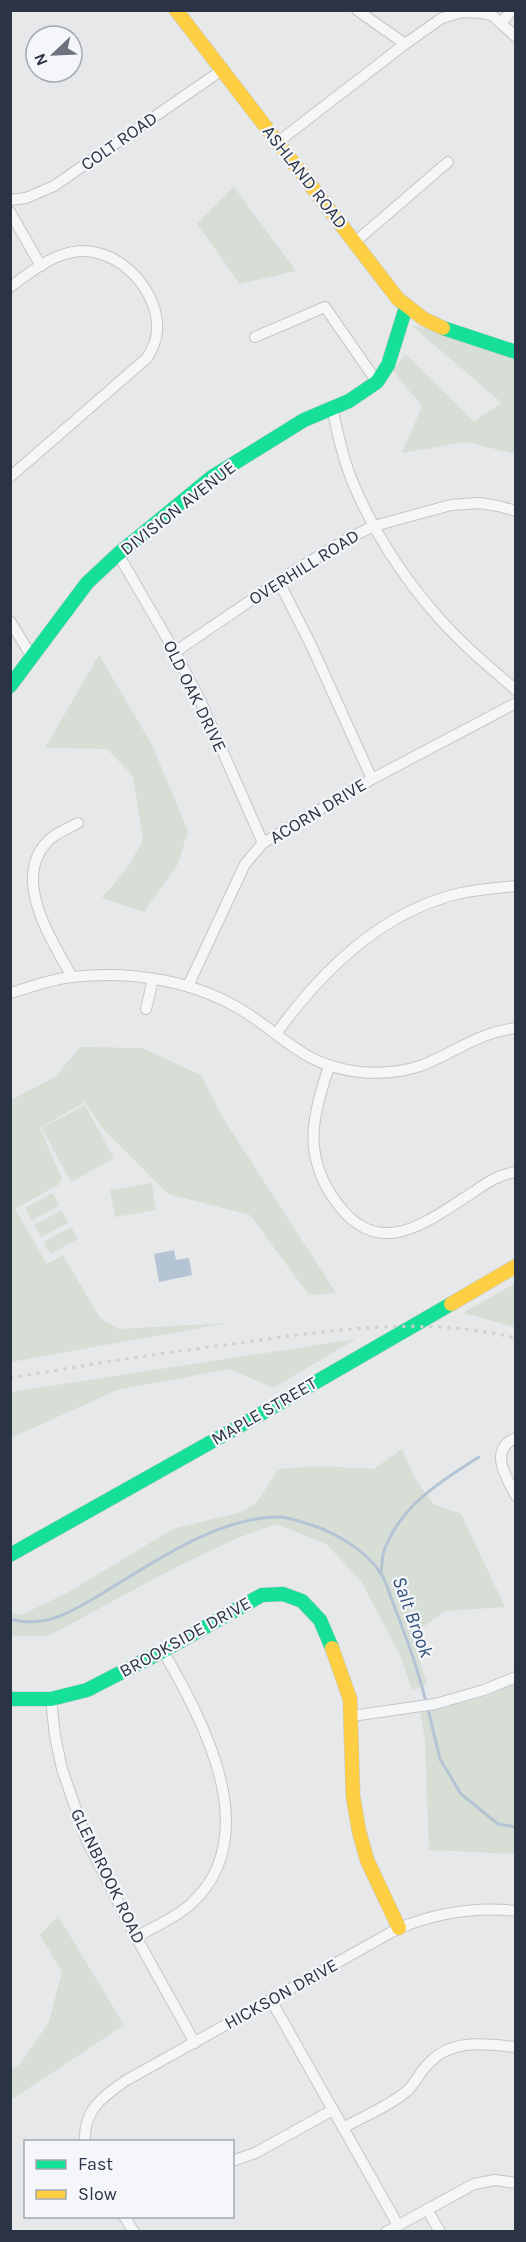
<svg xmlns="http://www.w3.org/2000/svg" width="526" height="2242" font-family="Karla,sans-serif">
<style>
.green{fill:#d6ded6}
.water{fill:#b4c4d5}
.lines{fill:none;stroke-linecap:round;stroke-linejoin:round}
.stream{stroke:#b4c4d5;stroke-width:3}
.street-casing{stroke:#c4c6c8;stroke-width:12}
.fast-casing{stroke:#c4c6c8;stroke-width:15}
.slow-casing{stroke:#c4c6c8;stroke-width:15}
.street{stroke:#f5f6f7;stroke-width:10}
.fast{stroke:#16e098;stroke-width:14}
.slow{stroke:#ffcf43;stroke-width:14}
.rail{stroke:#cecfd2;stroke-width:3;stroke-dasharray:3 6;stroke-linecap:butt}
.labels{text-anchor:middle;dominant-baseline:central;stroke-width:4.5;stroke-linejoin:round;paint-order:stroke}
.street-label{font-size:18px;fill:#2b3445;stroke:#f4f6f9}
.water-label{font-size:20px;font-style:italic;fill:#34527a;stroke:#f4f6f9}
</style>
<rect width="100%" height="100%" fill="#e6e8ea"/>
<g class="green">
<path d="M 234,187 L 296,271 L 240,284 L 197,224 Z"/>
<path d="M 411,325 L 429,329 L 515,359 L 515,454 L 466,442 L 402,453 L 422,406 L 393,371 L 405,354 L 474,421 L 502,403 Z"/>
<path d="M 99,655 L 152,745 L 188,831 L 178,864 L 144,912 L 102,898 L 128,867 L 143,840 L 133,776 L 107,749 L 45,748 Z"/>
<path d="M 80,1047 L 142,1048 L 201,1075 L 223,1118 L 336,1293 L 309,1295 L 250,1215 L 168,1194 L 103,1129 L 85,1102 L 40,1128 L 62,1179 L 58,1185 L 15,1209 L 47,1264 L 63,1255 L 100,1318 L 118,1329 L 227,1323 L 11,1362 L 11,1100 L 55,1077 Z"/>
<path d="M 85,1105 L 114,1158 L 71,1182 L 42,1128 Z"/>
<path d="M 152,1183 L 156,1210 L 115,1217 L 110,1190 Z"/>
<path d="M 53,1193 L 59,1206 L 32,1220 L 25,1208 Z"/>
<path d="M 62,1210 L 68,1223 L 41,1237 L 34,1225 Z"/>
<path d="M 71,1227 L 78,1239 L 50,1254 L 44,1242 Z"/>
<path d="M 515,1283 L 515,1327 L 463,1313 Z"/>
<path d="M 356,1339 L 273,1388 L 230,1369 L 117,1390 L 11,1438 L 11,1392 Z"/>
<path d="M 402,1449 L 414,1477 L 433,1504 L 461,1514 L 505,1607 L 445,1611 L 412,1635 L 427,1684 L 412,1690 L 400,1655 L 361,1581 L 326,1544 L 277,1524 L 240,1537 L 178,1566 L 48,1636 L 11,1636 L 11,1612 L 21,1615 L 67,1593 L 173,1529 L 242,1512 L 258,1501 L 278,1469 L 319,1466 L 374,1469 Z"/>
<path d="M 515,1684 L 515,1854 L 429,1850 L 425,1739 L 420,1713 L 484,1697 Z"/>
<path d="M 58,1916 L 124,2025 L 11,2100 L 11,2069 L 20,2064 L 49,2022 L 62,1972 L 40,1935 Z"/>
</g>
<path class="water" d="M 174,1250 L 176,1260 L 189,1258 L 192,1275 L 159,1282 L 154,1254 Z"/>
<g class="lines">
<g class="stream">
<path d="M 381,1574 C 382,1567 382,1557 384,1551 C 400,1506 441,1481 479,1457"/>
<path d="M 10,1619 C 47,1629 72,1611 103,1593 C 154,1562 219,1516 281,1517 C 291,1518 302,1522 312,1525 C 336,1533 367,1551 381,1574 C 387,1582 389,1594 393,1603 C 406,1636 418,1669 426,1702"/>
<path d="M 428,1709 L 440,1759 L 461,1794 L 498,1824 L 516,1827"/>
</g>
<g class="street-casing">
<g id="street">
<path d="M 357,10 L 405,44"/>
<path d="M 501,23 L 512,10"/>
<path d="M 278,142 L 405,44 L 442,18 L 463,12 L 482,13 L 493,16 L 516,37"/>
<path d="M 10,200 L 26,198 L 54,186 L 222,70"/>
<path d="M 10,212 L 41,266"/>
<path d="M 355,242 L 448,162"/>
<path d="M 10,287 C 31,272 53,253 80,251 C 120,249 160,291 157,332 C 156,342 152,350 147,358 L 10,477"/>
<path d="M 255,337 L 325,307 L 377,382"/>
<path d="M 332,407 C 337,431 342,455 351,478 C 371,528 403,578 439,618 C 462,644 489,667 516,690"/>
<path d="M 118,554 L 175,652 L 200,700 L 263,843"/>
<path d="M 279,582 L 311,645 L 372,779"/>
<path d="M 10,621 L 32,657"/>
<path d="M 175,652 L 291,573 L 347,539 L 374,526 L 451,505 L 479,503 L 498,506 L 516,511"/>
<path d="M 72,977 C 52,940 9,877 50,839 C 58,832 69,828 78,823"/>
<path d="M 188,986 L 245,864 L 263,843 L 372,779 L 516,703"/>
<path d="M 10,993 C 31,987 51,979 72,977 C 132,970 198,981 248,1014 C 289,1041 306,1066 360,1072 C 380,1074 403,1072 423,1065 C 456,1052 479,1032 516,1028"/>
<path d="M 146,1009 L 153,979"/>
<path d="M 276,1034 C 322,970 382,911 461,893 C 479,889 498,888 516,886"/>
<path d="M 329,1066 C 314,1114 302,1150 332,1196 C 376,1264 424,1224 475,1191 C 488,1182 500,1174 516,1172"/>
<path d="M 516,1438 C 488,1450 506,1477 516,1496"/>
<path d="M 51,1699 L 55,1736 L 62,1769 L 87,1841 L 136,1937 L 195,2043"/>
<path d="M 352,1716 L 435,1704 L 484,1690 L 516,1677"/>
<path d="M 136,1937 C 154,1927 175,1918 191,1904 C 266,1835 203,1721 163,1651"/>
<path d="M 271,2000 L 398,2225"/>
<path d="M 343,2128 C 364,2116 390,2106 408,2090 C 416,2082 420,2072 428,2064 C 452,2038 484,2044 516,2047"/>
<path d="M 85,2142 C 83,2111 102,2097 125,2081 L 399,1928 C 437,1913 474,1906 516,1911"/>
<path d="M 232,2161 L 255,2153 L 333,2110"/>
<path d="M 427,2209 L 440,2232"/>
<path d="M 124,2216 L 134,2232"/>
<path d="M 386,2232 L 474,2184 L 495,2180 L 516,2183"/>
</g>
</g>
<g class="fast-casing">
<g id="fast">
<path d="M 443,328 L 516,352"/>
<path d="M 10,686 L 87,583 L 118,554 L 212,477 L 304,420 L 349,401 L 377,382 L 388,365 L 406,307"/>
<path d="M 10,1555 L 245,1423 L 451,1304"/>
<path d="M 10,1699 L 51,1699 L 87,1690 L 163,1651 L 262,1595 L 283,1594 L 302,1601 L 320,1620 L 332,1648"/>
</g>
</g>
<g class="slow-casing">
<g id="slow">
<path d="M 176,10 L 398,299 L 424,319 L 443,328"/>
<path d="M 451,1304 L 516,1266"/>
<path d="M 332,1648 L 350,1699 L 353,1796 L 359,1831 L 367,1860 L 399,1928"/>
</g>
</g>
<use href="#street" class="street"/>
<use href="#fast" class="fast"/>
<use href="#slow" class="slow"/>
<path class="rail" d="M 10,1378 C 84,1365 157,1354 231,1344 C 326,1331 421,1315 516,1338"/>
</g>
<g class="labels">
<g class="street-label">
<text transform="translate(119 141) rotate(-35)">COLT ROAD</text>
<text transform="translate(305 177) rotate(52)">ASHLAND ROAD</text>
<text transform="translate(178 508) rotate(-38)">DIVISION AVENUE</text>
<text transform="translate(304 567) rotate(-32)">OVERHILL ROAD</text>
<text transform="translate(195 696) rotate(64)">OLD OAK DRIVE</text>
<text transform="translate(318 811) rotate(-31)">ACORN DRIVE</text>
<text transform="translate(264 1411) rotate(-30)">MAPLE STREET</text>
<text transform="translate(185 1637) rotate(-29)">BROOKSIDE DRIVE</text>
<text transform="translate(108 1876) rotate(64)">GLENBROOK ROAD</text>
<text transform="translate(281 1994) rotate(-29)">HICKSON DRIVE</text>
</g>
<g class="water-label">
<text transform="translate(413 1617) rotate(70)">Salt Brook</text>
</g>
</g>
<rect width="526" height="2242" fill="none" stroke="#2b3445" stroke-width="24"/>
<rect x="24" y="2140" width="210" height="78" fill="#f4f6f9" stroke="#a4a8b1" stroke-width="1.5"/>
<rect x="36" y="2160" width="30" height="9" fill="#16e098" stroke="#a4a8b1" stroke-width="1.5"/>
<text x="78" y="2170" font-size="18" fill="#2b3445">Fast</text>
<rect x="36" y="2190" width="30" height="9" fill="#ffcf43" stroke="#a4a8b1" stroke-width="1.5"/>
<text x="78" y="2200" font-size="18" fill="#2b3445">Slow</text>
<g transform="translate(54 54) rotate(247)"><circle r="28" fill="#f4f6f9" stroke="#a4a8b1" stroke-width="1.5"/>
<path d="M0-4.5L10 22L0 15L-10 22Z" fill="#6c737f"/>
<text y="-9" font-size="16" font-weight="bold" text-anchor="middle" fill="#2b3445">N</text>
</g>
</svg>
